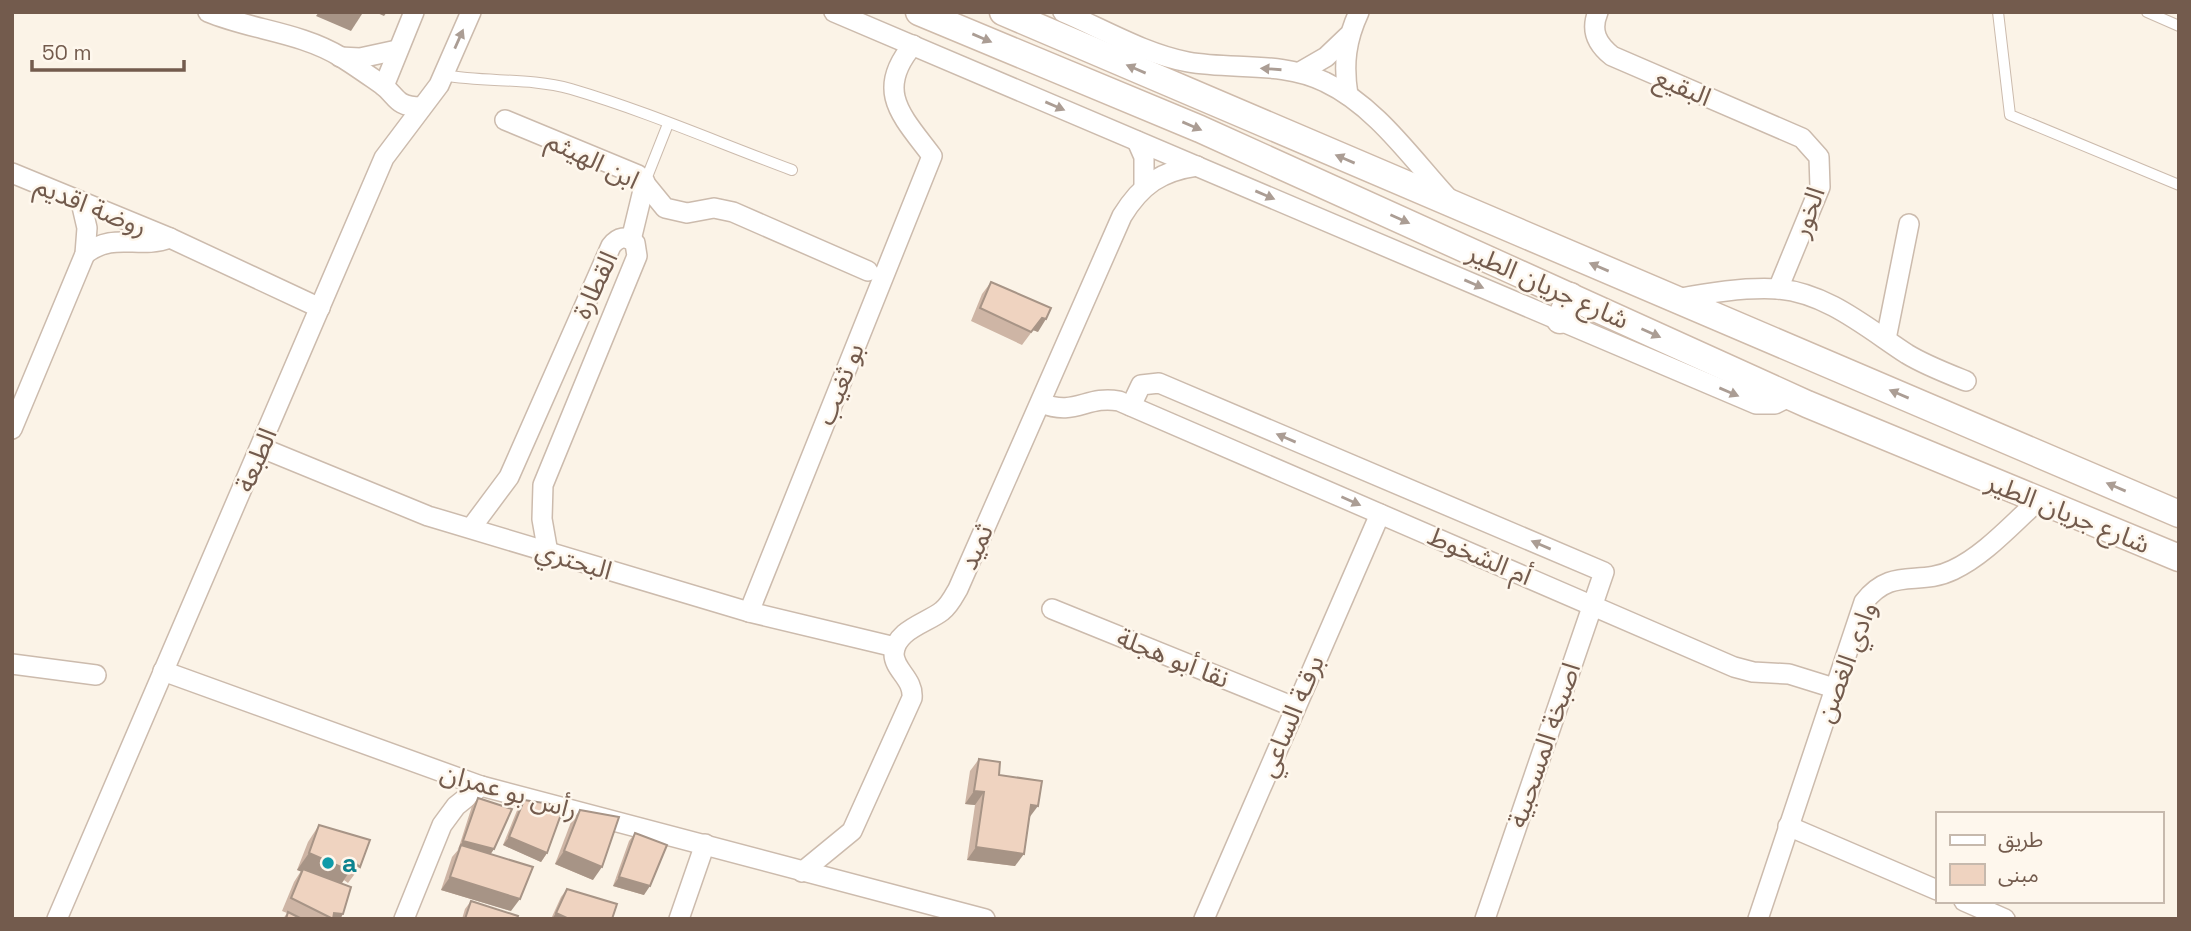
<svg xmlns="http://www.w3.org/2000/svg" width="2191" height="931" font-family="'Space Grotesk','Noto Sans Arabic',sans-serif">
<style>
.lines{fill:none;stroke-linecap:round;stroke-linejoin:round}
.lane-casing{stroke:#ccbbad;stroke-width:12}
.street-casing{stroke:#ccbbad;stroke-width:22}
.secondary-casing{stroke:#cfbbab;stroke-width:29}
.lane{stroke:#fff;stroke-width:10}
.street{stroke:#fff;stroke-width:19}
.secondary{stroke:#fff;stroke-width:26}
.wall{fill:#ceb5a5}
.shaded-wall{fill:#a79486}
.building{fill:#efd3c0;stroke:#a79486;stroke-width:2}
.oneway{fill:#ab9d94}
.culture-dot{fill:#0f9aa8;stroke:#fef7ed;stroke-width:2.5}
.labels{text-anchor:middle;dominant-baseline:central;stroke-width:5;stroke-linejoin:round;paint-order:stroke}
.street-label{font-size:26px;fill:#735b4d;stroke:#fef7ed}
.culture-label{font-size:26px;font-weight:bold;fill:#0d838f;stroke:#fef7ed;text-anchor:start}
</style>
<rect width="100%" height="100%" fill="#fbf3e7"/>
<g class="lines">
<g class="lane-casing">
<g id="lane">
<path d="M 1998,12 L 2010,115 L 2179,185"/>
<path d="M 2147,12 L 2179,26"/>
<path d="M 443,75 C 486,83 529,77 571,89 C 646,111 719,143 792,170"/>
<path d="M 645,182 L 668,124"/>
</g>
</g>
<g class="street-casing">
<g id="street">
<path d="M 208,12 C 251,30 300,32 341,57 C 354,65 368,75 381,84 C 398,96 394,106 420,107"/>
<path d="M 834,12 L 1756,404 L 1775,404 L 1791,396"/>
<path d="M 1063,12 C 1103,29 1145,54 1188,62 C 1233,70 1283,61 1325,82 C 1376,106 1412,159 1449,199"/>
<path d="M 1598,12 C 1590,31 1597,44 1612,56 L 1802,138 L 1819,157 L 1820,187 L 1778,289"/>
<path d="M 340,57 L 360,58 L 397,50"/>
<path d="M 1300,72 L 1326,57 L 1348,36"/>
<path d="M 384,86 L 414,12"/>
<path d="M 1348,95 C 1343,64 1346,40 1359,12"/>
<path d="M 505,120 L 638,175 L 665,208 L 687,213 L 714,208 L 733,212 L 868,271"/>
<path d="M 1137,141 L 1144,157 L 1144,184"/>
<path d="M 12,173 L 170,238 L 320,308"/>
<path d="M 631,240 L 645,182"/>
<path d="M 85,254 C 115,231 138,250 170,238"/>
<path d="M 1676,299 C 1708,293 1744,287 1778,289 C 1827,293 1867,328 1907,354 C 1925,365 1946,373 1966,381"/>
<path d="M 1886,339 L 1909,224"/>
<path d="M 1041,403 C 1076,417 1086,395 1119,401 L 1734,667 L 1753,672 L 1789,674 L 1834,688"/>
<path d="M 1131,406 L 1141,385 L 1159,383 L 1604,572 L 1485,919"/>
<path d="M 12,429 L 85,254 L 87,228 L 81,202"/>
<path d="M 262,448 L 428,516 L 749,612 L 895,647"/>
<path d="M 471,528 L 509,477 L 611,246 C 618,237 626,235 635,243 L 637,256 L 543,485 L 542,519 L 548,553"/>
<path d="M 1052,609 L 1294,707"/>
<path d="M 749,612 L 932,156 C 902,116 874,91 913,45"/>
<path d="M 12,664 L 96,675"/>
<path d="M 163,671 L 481,786 L 985,919"/>
<path d="M 1788,826 L 1937,890"/>
<path d="M 802,872 L 852,831 L 912,698 C 914,679 894,670 894,654 C 895,630 927,623 942,611 C 949,606 954,596 958,589 L 1122,216 C 1141,185 1161,171 1197,166"/>
<path d="M 1964,901 L 2005,919"/>
<path d="M 57,919 L 384,158 L 439,85 L 471,12"/>
<path d="M 404,919 L 442,825 L 456,806 L 481,786"/>
<path d="M 679,919 L 705,844"/>
<path d="M 1204,919 L 1380,514"/>
<path d="M 1758,919 L 1864,602 C 1892,566 1918,587 1953,570 C 1985,555 2012,524 2038,501"/>
</g>
</g>
<g class="secondary-casing">
<g id="secondary">
<path d="M 919,12 L 1200,129 L 1807,404 L 2179,558"/>
<path d="M 1003,12 L 2179,514"/>
<path d="M 1560,320 L 1570,296"/>
</g>
</g>
<use href="#lane" class="lane"/>
<use href="#street" class="street"/>
<use href="#secondary" class="secondary"/>
</g>
<g class="wall">
<path d="M 991,282 L 1038,332 L 1033,330 L 1022,345 L 971,321 L 982,294 Z"/>
<path d="M 979,759 L 999,775 L 1029,818 L 1015,866 L 967,860 L 975,805 L 965,804 L 970,771 Z"/>
<path d="M 478,798 L 494,849 L 490,854 L 511,911 L 441,890 L 452,857 L 458,850 L 472,806 Z"/>
<path d="M 524,800 L 547,853 L 541,862 L 503,845 L 518,808 Z"/>
<path d="M 580,810 L 593,880 L 555,864 L 571,822 Z"/>
<path d="M 319,825 L 360,867 L 348,883 L 344,880 L 342,883 L 343,914 L 340,919 L 283,919 L 287,913 L 282,911 L 294,882 L 301,871 L 297,870 L 308,842 Z"/>
<path d="M 635,833 L 644,895 L 613,886 L 629,841 Z"/>
<path d="M 567,889 L 612,919 L 551,919 L 561,897 Z"/>
<path d="M 471,901 L 517,919 L 462,919 L 465,909 Z"/>
</g>
<g class="shaded-wall">
<path d="M 319,12 L 357,12 L 362,14 L 351,31 L 316,16 Z"/>
<path d="M 375,12 L 387,12 L 384,16 Z"/>
<path d="M 1042,318 L 1046,319 L 1038,332 L 1033,330 L 1022,345 Z"/>
<path d="M 974,791 L 984,792 L 975,805 L 965,804 Z"/>
<path d="M 1031,805 L 1038,806 L 1029,818 Z"/>
<path d="M 509,837 L 547,853 L 541,862 L 503,845 Z"/>
<path d="M 463,841 L 494,849 L 488,858 L 461,845 L 457,850 Z"/>
<path d="M 976,847 L 1024,854 L 1015,866 L 967,860 Z"/>
<path d="M 564,851 L 602,867 L 593,880 L 555,864 Z"/>
<path d="M 309,853 L 350,871 L 339,887 L 297,870 Z"/>
<path d="M 450,877 L 520,899 L 511,911 L 441,890 Z"/>
<path d="M 619,877 L 650,886 L 644,895 L 613,886 Z"/>
<path d="M 334,913 L 343,914 L 340,919 L 333,919 Z"/>
<path d="M 556,913 L 569,919 L 552,919 Z"/>
</g>
<g class="building">
<path d="M 991,282 L 1051,308 L 1046,319 L 1042,318 L 1031,332 L 980,308 Z"/>
<path d="M 979,759 L 1000,762 L 999,775 L 1042,781 L 1038,806 L 1031,805 L 1024,854 L 976,847 L 984,792 L 974,791 Z"/>
<path d="M 478,798 L 512,809 L 494,849 L 463,841 Z"/>
<path d="M 524,800 L 564,806 L 547,853 L 509,837 Z"/>
<path d="M 580,810 L 619,817 L 602,867 L 564,851 Z"/>
<path d="M 319,825 L 370,840 L 360,867 L 355,863 L 350,871 L 309,853 Z"/>
<path d="M 635,833 L 667,845 L 650,886 L 619,877 Z"/>
<path d="M 461,845 L 533,867 L 520,899 L 450,877 Z"/>
<path d="M 303,869 L 351,887 L 343,914 L 334,913 L 333,919 L 291,898 Z"/>
<path d="M 567,889 L 617,904 L 612,919 L 569,919 L 556,913 Z"/>
<path d="M 471,901 L 518,916 L 517,919 L 465,919 Z"/>
<path d="M 288,912 L 302,919 L 286,919 Z"/>
</g>
<defs><path id="oneway-solid" d="M-6-.8H1V-3.2L6.5 0L1 3.2V.8H-6Z" transform="scale(1.75)"/></defs>
<g class="oneway">
<use href="#oneway-solid" transform="translate(982 38) rotate(23)"/>
<use href="#oneway-solid" transform="translate(459 39) rotate(-66)"/>
<use href="#oneway-solid" transform="translate(1136 69) rotate(-157)"/>
<use href="#oneway-solid" transform="translate(1271 69) rotate(-176)"/>
<use href="#oneway-solid" transform="translate(1055 106) rotate(23)"/>
<use href="#oneway-solid" transform="translate(1192 126) rotate(23)"/>
<use href="#oneway-solid" transform="translate(1345 159) rotate(-157)"/>
<use href="#oneway-solid" transform="translate(1265 195) rotate(23)"/>
<use href="#oneway-solid" transform="translate(1400 219) rotate(24)"/>
<use href="#oneway-solid" transform="translate(1599 267) rotate(-157)"/>
<use href="#oneway-solid" transform="translate(1474 284) rotate(23)"/>
<use href="#oneway-solid" transform="translate(1651 333) rotate(24)"/>
<use href="#oneway-solid" transform="translate(1729 392) rotate(23)"/>
<use href="#oneway-solid" transform="translate(1899 394) rotate(-157)"/>
<use href="#oneway-solid" transform="translate(1286 438) rotate(-157)"/>
<use href="#oneway-solid" transform="translate(2116 487) rotate(-157)"/>
<use href="#oneway-solid" transform="translate(1351 501) rotate(24)"/>
<use href="#oneway-solid" transform="translate(1541 545) rotate(-157)"/>
</g>
<circle class="culture-dot" cx="328" cy="863" r="7"/>
<g class="labels">
<g class="street-label">
<text transform="translate(1683 87) rotate(23)">البقيع</text>
<text transform="translate(593 160) rotate(26)">ابن الهيثم</text>
<text transform="translate(91 206) rotate(22)">روضة اقديم</text>
<text transform="translate(1808 212) rotate(-70)">الخور</text>
<text transform="translate(595 285) rotate(-65)">القطارة</text>
<text transform="translate(1548 286) rotate(24)">شارع جريان الطير</text>
<text transform="translate(840 384) rotate(-68)">بو ثغيب</text>
<text transform="translate(256 460) rotate(-67)">الطبعة</text>
<text transform="translate(2068 513) rotate(22)">شارع جريان الطير</text>
<text transform="translate(976 547) rotate(-66)">ثميد</text>
<text transform="translate(1480 556) rotate(23)">أم الشخوط</text>
<text transform="translate(574 560) rotate(17)">البحتري</text>
<text transform="translate(1173 658) rotate(22)">نقا أبو هجلة</text>
<text transform="translate(1846 662) rotate(-69)">وادي الغصن</text>
<text transform="translate(1291 716) rotate(-67)">برقـة الساعي</text>
<text transform="translate(1544 745) rotate(-71)">اصبخة المسحبية</text>
<text transform="translate(509 791) rotate(16)">رأس بو عمران</text>
</g>
<g class="culture-label">
<text x="342" y="863">a</text>
</g>
</g>
<rect width="2191" height="931" fill="none" stroke="#735b4d" stroke-width="28"/>
<rect x="1936" y="812" width="228" height="91" fill="#fef7ed" stroke="#c6b9ad" stroke-width="2"/>
<rect x="1950" y="835" width="35" height="10" fill="#ffffff" stroke="#c6b9ad" stroke-width="2"/>
<text x="1998" y="847" font-size="21" fill="#735b4d">طريق</text>
<rect x="1950" y="864" width="35" height="21" fill="#efd3c0" stroke="#c6b9ad" stroke-width="2"/>
<text x="1998" y="882" font-size="21" fill="#735b4d">مبنى</text>
<path d="M32 60v10h152v-10" fill="none" stroke="#735b4d" stroke-width="3.5"/>
<text x="42" y="60" font-size="21" fill="#735b4d" stroke="#fef7ed" stroke-width="5" paint-order="stroke">50 m</text>
</svg>
